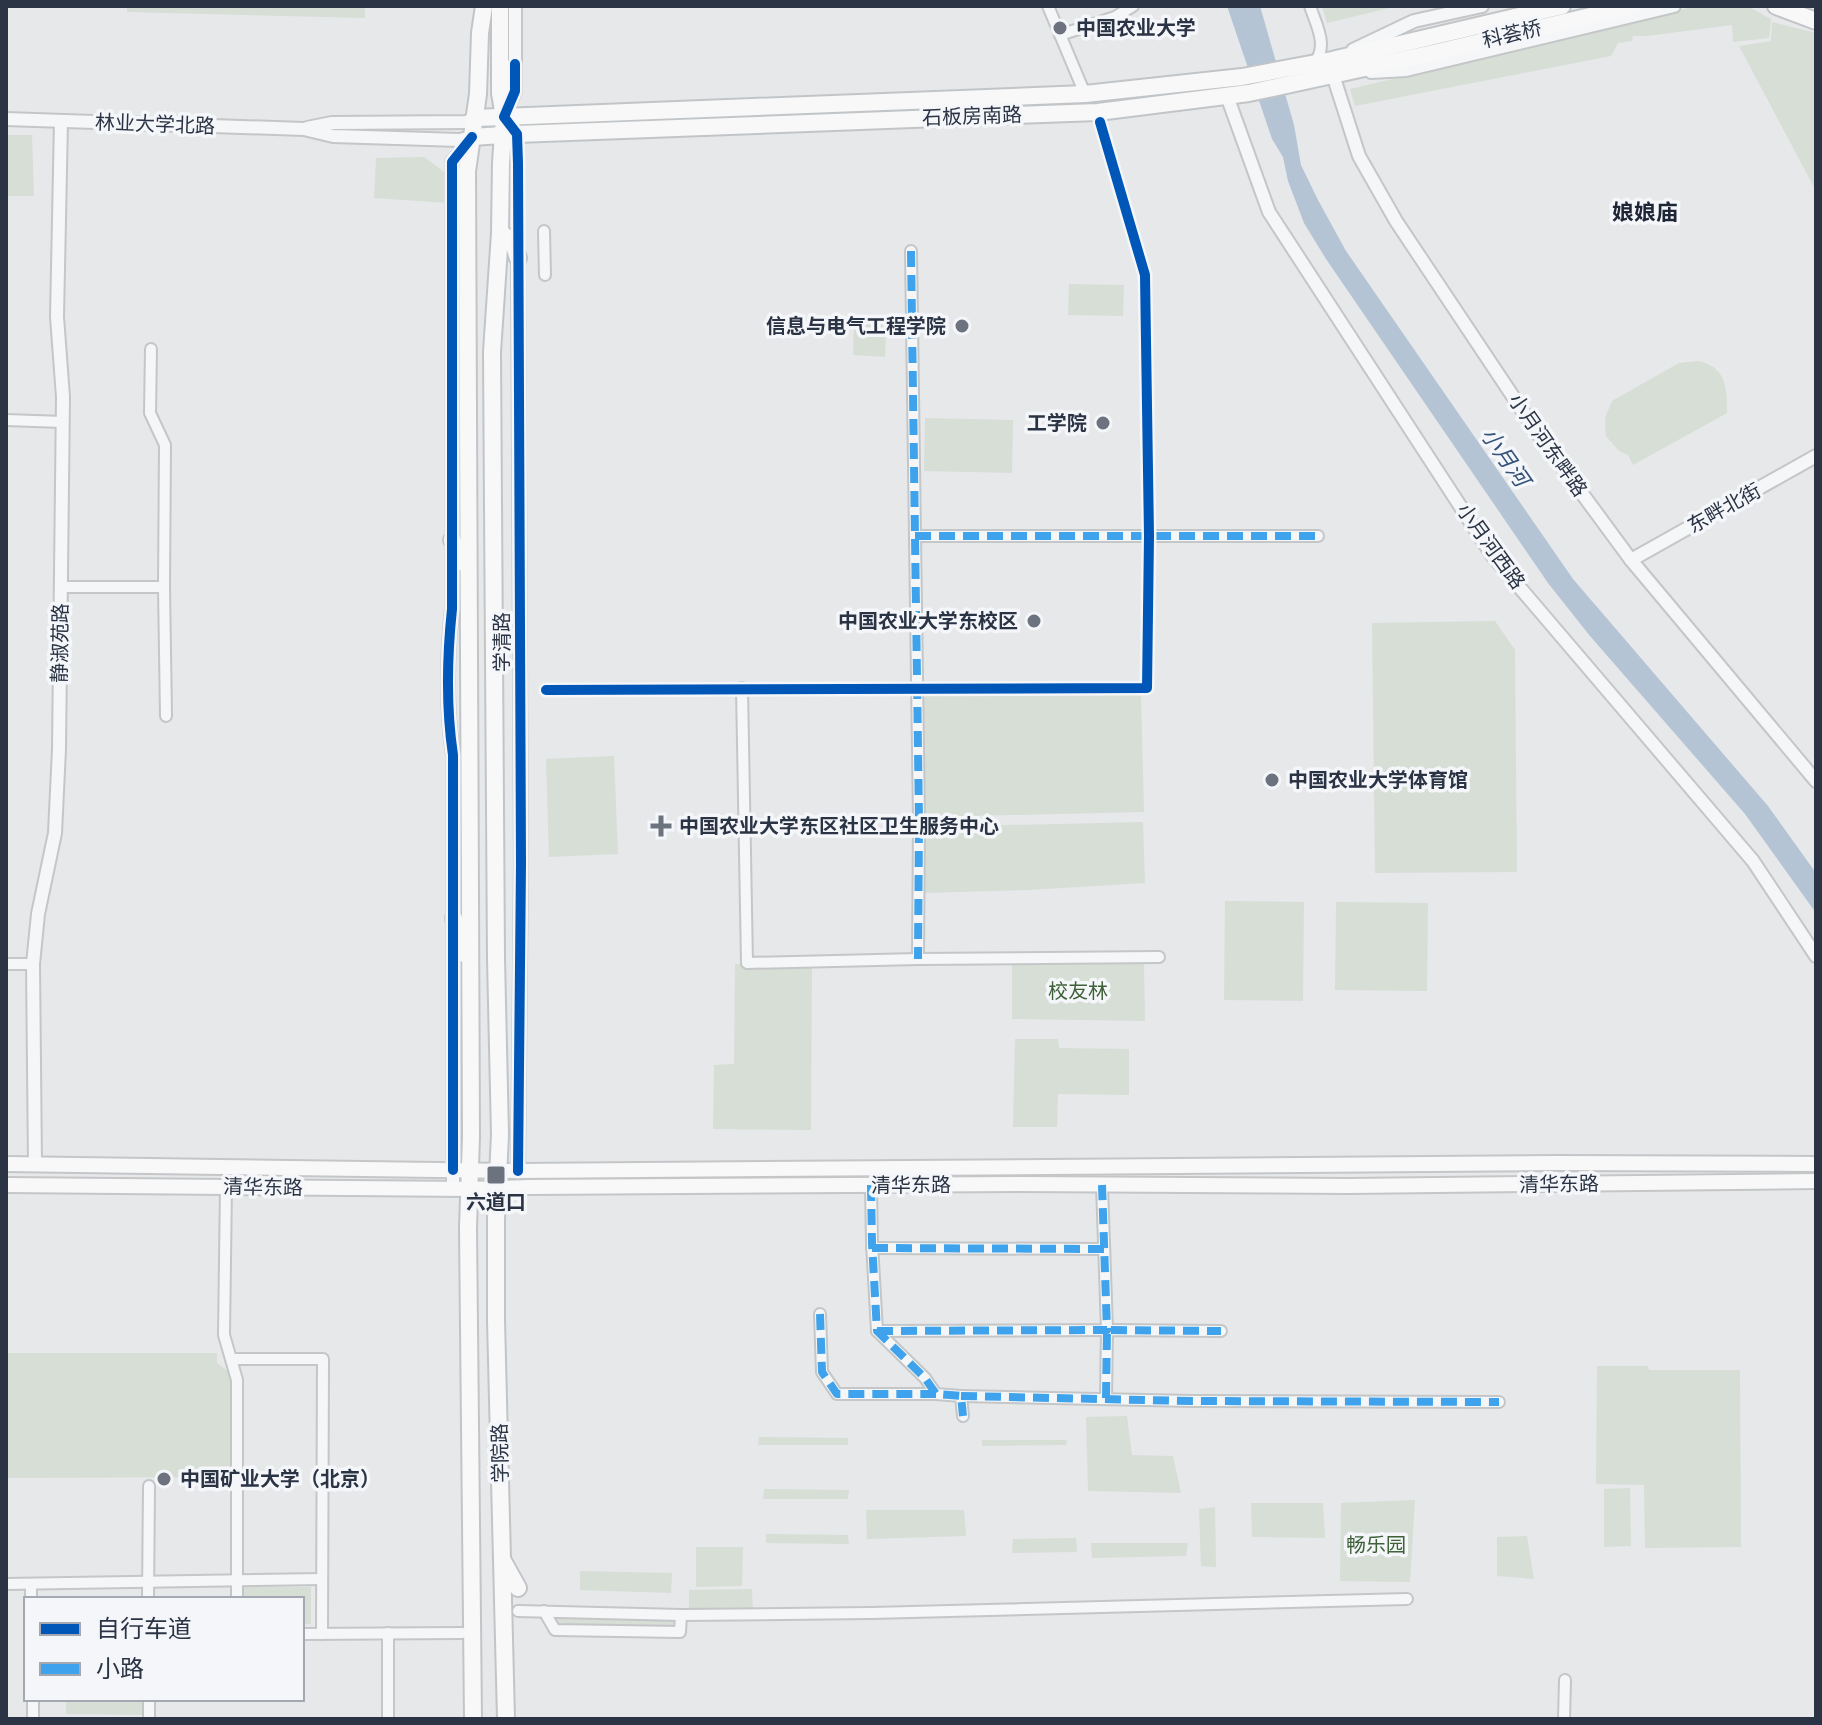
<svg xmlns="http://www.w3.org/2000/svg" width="1822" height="1725" font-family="Roboto,'Noto Sans SC',sans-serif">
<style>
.green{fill:#d6ded6}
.water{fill:#b4c4d5}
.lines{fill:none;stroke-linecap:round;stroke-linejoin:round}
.minor-casing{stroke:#c4c6c8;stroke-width:14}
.tertiary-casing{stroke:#c4c6c8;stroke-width:16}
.secondary-casing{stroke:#c4c6c8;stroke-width:18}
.primary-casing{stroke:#c2c5c8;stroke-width:20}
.minor{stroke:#f5f6f7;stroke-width:10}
.tertiary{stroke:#f5f6f7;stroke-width:12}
.secondary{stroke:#f8f8f8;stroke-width:14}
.primary{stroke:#f8f8f8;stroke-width:16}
.quiet{stroke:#3ea3ec;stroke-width:8;stroke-dasharray:16 8;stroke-linecap:butt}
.cycleway-casing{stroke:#f4f6f9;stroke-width:15}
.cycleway{stroke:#0057b8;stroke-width:10}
.poi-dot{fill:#6c737f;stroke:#f4f6f9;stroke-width:3}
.labels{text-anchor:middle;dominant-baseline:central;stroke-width:7;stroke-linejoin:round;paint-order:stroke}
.poi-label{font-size:20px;font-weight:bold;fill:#2b3445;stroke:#f4f6f9;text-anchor:start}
.street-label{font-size:20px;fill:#2b3445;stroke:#f4f6f9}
.park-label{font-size:20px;fill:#3f6138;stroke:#f4f6f9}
.neighbourhood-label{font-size:22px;font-weight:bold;fill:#1d2536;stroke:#f4f6f9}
.water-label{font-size:22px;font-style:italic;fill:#34527a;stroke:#f4f6f9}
</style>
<rect width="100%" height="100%" fill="#e6e8ea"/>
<g class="green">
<path d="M 127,6 L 365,6 L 365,18 L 127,12 Z"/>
<path d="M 1322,6 L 1398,6 L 1327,23 Z"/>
<path d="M 1697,6 L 1747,6 L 1771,19 L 1769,38 L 1733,42 L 1732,25 L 1647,36 L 1633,36 L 1632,41 L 1618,43 L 1611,56 L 1355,106 L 1350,89 Z"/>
<path d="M 1772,22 L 1816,33 L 1816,191 L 1739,46 L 1771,41 Z"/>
<path d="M 6,135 L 32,135 L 34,196 L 6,196 Z"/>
<path d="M 424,157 L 448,175 L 449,203 L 374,198 L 376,158 Z"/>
<path d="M 1069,284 L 1124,285 L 1123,316 L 1068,315 Z"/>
<path d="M 854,320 L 886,321 L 885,357 L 853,355 Z"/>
<path d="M 1698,361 C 1727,367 1727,389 1727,413 L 1633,465 L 1628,455 L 1619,451 L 1606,436 L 1605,418 L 1612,401 L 1679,363 Z"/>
<path d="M 925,418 L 1013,420 L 1012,473 L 924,471 Z"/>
<path d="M 1495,621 L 1515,650 L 1517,872 L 1375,873 L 1372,623 Z"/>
<path d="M 1141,695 L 1144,812 L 924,817 L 923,696 Z"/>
<path d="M 614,756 L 618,854 L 549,857 L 546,759 Z"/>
<path d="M 1143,822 L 1145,883 L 1029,890 L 924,893 L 924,827 Z"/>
<path d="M 1225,901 L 1304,902 L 1303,1001 L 1224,1000 Z"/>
<path d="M 1336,902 L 1428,903 L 1427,991 L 1335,990 Z"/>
<path d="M 1144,963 L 1145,1021 L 1012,1019 L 1012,964 Z"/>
<path d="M 735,964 L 812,965 L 811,1130 L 713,1129 L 714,1065 L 734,1064 Z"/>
<path d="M 1015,1039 L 1058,1039 L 1059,1048 L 1129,1049 L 1129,1095 L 1058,1094 L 1057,1127 L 1013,1127 Z"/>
<path d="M 6,1353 L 217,1353 L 217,1363 L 233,1375 L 232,1477 L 6,1478 Z"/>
<path d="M 1597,1366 L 1648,1366 L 1649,1370 L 1740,1370 L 1741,1547 L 1645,1548 L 1644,1485 L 1596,1484 Z"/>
<path d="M 1127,1416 L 1132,1455 L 1173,1456 L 1181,1493 L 1088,1491 L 1086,1417 Z"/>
<path d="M 759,1437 L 848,1438 L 848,1445 L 758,1445 Z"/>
<path d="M 982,1440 L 1067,1440 L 1066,1445 L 982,1446 Z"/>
<path d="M 1630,1488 L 1631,1546 L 1604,1547 L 1604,1489 Z"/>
<path d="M 764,1489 L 849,1490 L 848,1499 L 763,1499 Z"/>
<path d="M 1415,1500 L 1410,1582 L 1340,1581 L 1341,1503 Z"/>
<path d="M 1251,1503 L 1323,1503 L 1325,1538 L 1252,1537 Z"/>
<path d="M 1215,1507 L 1216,1567 L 1201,1566 L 1199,1509 Z"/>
<path d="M 866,1510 L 964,1510 L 966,1536 L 867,1539 Z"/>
<path d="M 766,1534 L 848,1535 L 849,1544 L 766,1543 Z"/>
<path d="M 1527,1536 L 1534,1579 L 1497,1576 L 1497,1537 Z"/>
<path d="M 1076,1538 L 1077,1552 L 1012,1553 L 1013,1539 Z"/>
<path d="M 1091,1543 L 1188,1543 L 1186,1556 L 1092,1558 Z"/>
<path d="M 696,1547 L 743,1547 L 742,1586 L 696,1587 Z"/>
<path d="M 580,1571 L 672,1573 L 671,1593 L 580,1590 Z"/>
<path d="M 243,1587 L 311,1587 L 311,1624 L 302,1624 L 302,1599 L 243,1599 Z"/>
<path d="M 752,1589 L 753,1612 L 689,1613 L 689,1590 Z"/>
<path d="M 552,1614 L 677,1617 L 678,1631 L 552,1627 Z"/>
<path d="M 66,1699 L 144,1699 L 144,1715 L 66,1714 Z"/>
</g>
<path class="water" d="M 1227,6 L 1260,6 L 1294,125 L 1301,165 L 1318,200 L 1346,251 L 1573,579 L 1768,806 L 1816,873 L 1816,913 L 1745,814 L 1590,636 L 1548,583 L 1326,259 L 1304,223 L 1288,181 L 1283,157 L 1272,139 Z"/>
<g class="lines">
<g class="minor-casing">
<g id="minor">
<path d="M 1048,6 L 1085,94"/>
<path d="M 1310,6 C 1316,25 1329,46 1314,63"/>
<path d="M 1060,35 L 1115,17 L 1133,6"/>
<path d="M 544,231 L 545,275"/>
<path d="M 911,251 L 919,821 L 918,959"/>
<path d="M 151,349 L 150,413 L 165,445 L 164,587 L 166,716"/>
<path d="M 6,420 L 63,422"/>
<path d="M 915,536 L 1318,536"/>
<path d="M 61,587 L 164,587"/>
<path d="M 742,688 L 747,963 L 918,959 L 1159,957"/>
<path d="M 546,690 L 1147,688 L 1149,536 L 1145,275 L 1100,122"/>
<path d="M 6,964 L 33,964"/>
<path d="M 871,1185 L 872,1243 L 877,1331 L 925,1378 L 936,1394 L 961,1396 L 963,1416"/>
<path d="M 226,1186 L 224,1335 L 237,1380 L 237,1599"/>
<path d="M 872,1248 L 1104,1249"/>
<path d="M 820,1314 L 822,1372 L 837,1394 L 936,1394"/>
<path d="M 877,1331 L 1107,1330 L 1102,1185"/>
<path d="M 233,1359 L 323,1359 L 322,1634"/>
<path d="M 961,1396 L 1192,1401 L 1499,1402"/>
<path d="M 1106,1398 L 1107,1330 L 1221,1331"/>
<path d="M 6,1584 L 322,1579"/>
<path d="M 31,1584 L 31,1599"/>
<path d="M 148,1599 L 149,1486"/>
<path d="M 518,1611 L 681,1615 L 872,1613 L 1407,1599"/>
<path d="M 544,1611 L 555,1630 L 680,1632 L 681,1615"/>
<path d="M 388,1633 L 388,1719"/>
<path d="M 302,1634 L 462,1633"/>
<path d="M 33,1699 L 33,1719"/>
<path d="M 149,1699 L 149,1719"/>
<path d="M 1564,1719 L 1565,1680"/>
</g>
</g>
<g class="tertiary-casing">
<g id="tertiary">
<path d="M 1353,50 L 1414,21 L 1482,6"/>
<path d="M 1371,72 L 1406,70 L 1674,6"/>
<path d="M 1333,75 L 1359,156 L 1396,221 L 1536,431 L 1631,560 L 1816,781"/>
<path d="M 1227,96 L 1269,212 L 1492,555 L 1753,861 L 1816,956"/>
<path d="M 504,117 L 515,91 L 515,6"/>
<path d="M 6,119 L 304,129 L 333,136 L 459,140 L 472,137"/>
<path d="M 307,128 L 332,123 L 466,122 L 475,118"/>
<path d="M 518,258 L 521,863 L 518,1171"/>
<path d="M 1631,560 L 1816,456"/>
<path d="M 35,1164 L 33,964 L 38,914 L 55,833 L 59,749 L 63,397 L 57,317 L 61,121"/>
<path d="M 453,1189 L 453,755 C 446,708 447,657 452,609 L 452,162 L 470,140"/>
</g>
</g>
<g class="secondary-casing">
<g id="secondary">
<path d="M 6,1164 L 518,1171 L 1555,1163 L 1816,1164"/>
<path d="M 6,1185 L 470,1189 L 530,1187 L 1019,1184 L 1349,1186 L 1816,1181"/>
</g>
</g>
<g class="primary-casing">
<g id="primary">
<path d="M 500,6 L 500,93 L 504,117 L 501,163 L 500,233 L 492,352 L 496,959 L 500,1134 L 496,1219 L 496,1320 L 506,1719"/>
<path d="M 1776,6 L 1816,21"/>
<path d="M 475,118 L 1085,94 L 1242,77 L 1332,60 L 1562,6"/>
<path d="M 472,137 L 517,134 L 1098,112 L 1249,93 L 1438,52 L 1633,6"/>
<path d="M 500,233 L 512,240 L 518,258"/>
<path d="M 452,540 L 465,564"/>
<path d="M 454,918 L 459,939 L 466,955"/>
<path d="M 503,1561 L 518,1588"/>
<path d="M 473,1719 L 468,1228 L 471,1137 L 467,171 L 478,94 L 480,33 L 484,6"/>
</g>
</g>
<use href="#minor" class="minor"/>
<use href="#tertiary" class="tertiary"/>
<use href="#secondary" class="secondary"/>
<use href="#primary" class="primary"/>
<g class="quiet">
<path d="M 911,251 L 919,821 L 918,959"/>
<path d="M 915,536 L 1318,536"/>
<path d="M 871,1185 L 872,1243 L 877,1331 L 925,1378 L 936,1394 L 961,1396 L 963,1416"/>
<path d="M 872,1248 L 1104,1249"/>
<path d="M 820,1314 L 822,1372 L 837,1394 L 936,1394"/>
<path d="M 877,1331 L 1107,1330 L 1102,1185"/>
<path d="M 961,1396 L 1192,1401 L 1499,1402"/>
<path d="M 1106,1398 L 1107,1330 L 1221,1331"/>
</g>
<g class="cycleway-casing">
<g id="cycleway">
<path d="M 515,64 L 515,91 L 504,117 L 517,134 L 518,163 L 521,863 L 518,1171"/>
<path d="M 546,690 L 1147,688 L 1149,536 L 1145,275 L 1100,122"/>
<path d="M 453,1170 L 453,755 C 446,708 447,657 452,609 L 452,162 L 472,137"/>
</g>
</g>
<use href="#cycleway" class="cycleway"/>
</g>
<g class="poi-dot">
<circle cx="1060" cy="28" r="8"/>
<circle cx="962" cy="326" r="8"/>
<circle cx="1103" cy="423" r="8"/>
<circle cx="1034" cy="621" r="8"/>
<circle cx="1272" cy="780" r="8"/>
<path d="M657 814h8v8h8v8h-8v8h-8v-8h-8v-8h8z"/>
<rect x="486" y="1165" width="20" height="20" rx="4"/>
<circle cx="164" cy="1479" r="8"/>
</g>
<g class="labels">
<g class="poi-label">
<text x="1076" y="28">中国农业大学</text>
<text x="946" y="326" text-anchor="end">信息与电气工程学院</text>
<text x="1087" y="423" text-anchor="end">工学院</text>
<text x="1018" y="621" text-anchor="end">中国农业大学东校区</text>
<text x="1288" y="780">中国农业大学体育馆</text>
<text x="679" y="826">中国农业大学东区社区卫生服务中心</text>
<text x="496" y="1202" text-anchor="middle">六道口</text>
<text x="180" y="1479">中国矿业大学（北京）</text>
</g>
<g class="street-label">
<text transform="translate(1512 34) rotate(-13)">科荟桥</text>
<text transform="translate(972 116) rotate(-2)">石板房南路</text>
<text transform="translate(155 124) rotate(2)">林业大学北路</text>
<text transform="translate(1548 445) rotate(55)">小月河东畔路</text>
<text transform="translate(1724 508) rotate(-29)">东畔北街</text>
<text transform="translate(1491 546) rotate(54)">小月河西路</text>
<text transform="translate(502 642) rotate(-90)">学清路</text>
<text transform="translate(60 643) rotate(-89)">静淑苑路</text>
<text transform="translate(1559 1184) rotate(-1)">清华东路</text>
<text x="911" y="1185">清华东路</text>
<text transform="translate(263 1187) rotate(1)">清华东路</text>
<text transform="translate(500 1453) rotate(-91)">学院路</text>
</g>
<g class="park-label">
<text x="1078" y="991">校友林</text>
<text x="1376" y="1545">畅乐园</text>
</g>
<g class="neighbourhood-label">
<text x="1645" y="212">娘娘庙</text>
</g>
<g class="water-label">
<text transform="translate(1505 457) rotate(55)">小月河</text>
</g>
</g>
<rect width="1822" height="1725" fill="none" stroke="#2b3445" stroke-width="16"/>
<rect x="24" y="1597" width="280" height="104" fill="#f4f6f9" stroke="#a4a8b1" stroke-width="2"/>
<rect x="40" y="1623" width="40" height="12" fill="#0057b8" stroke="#a4a8b1" stroke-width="2"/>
<text x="96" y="1637" font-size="24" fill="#2b3445">自行车道</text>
<rect x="40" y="1663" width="40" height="12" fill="#3ea3ec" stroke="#a4a8b1" stroke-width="2"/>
<text x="96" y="1677" font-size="24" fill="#2b3445">小路</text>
</svg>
